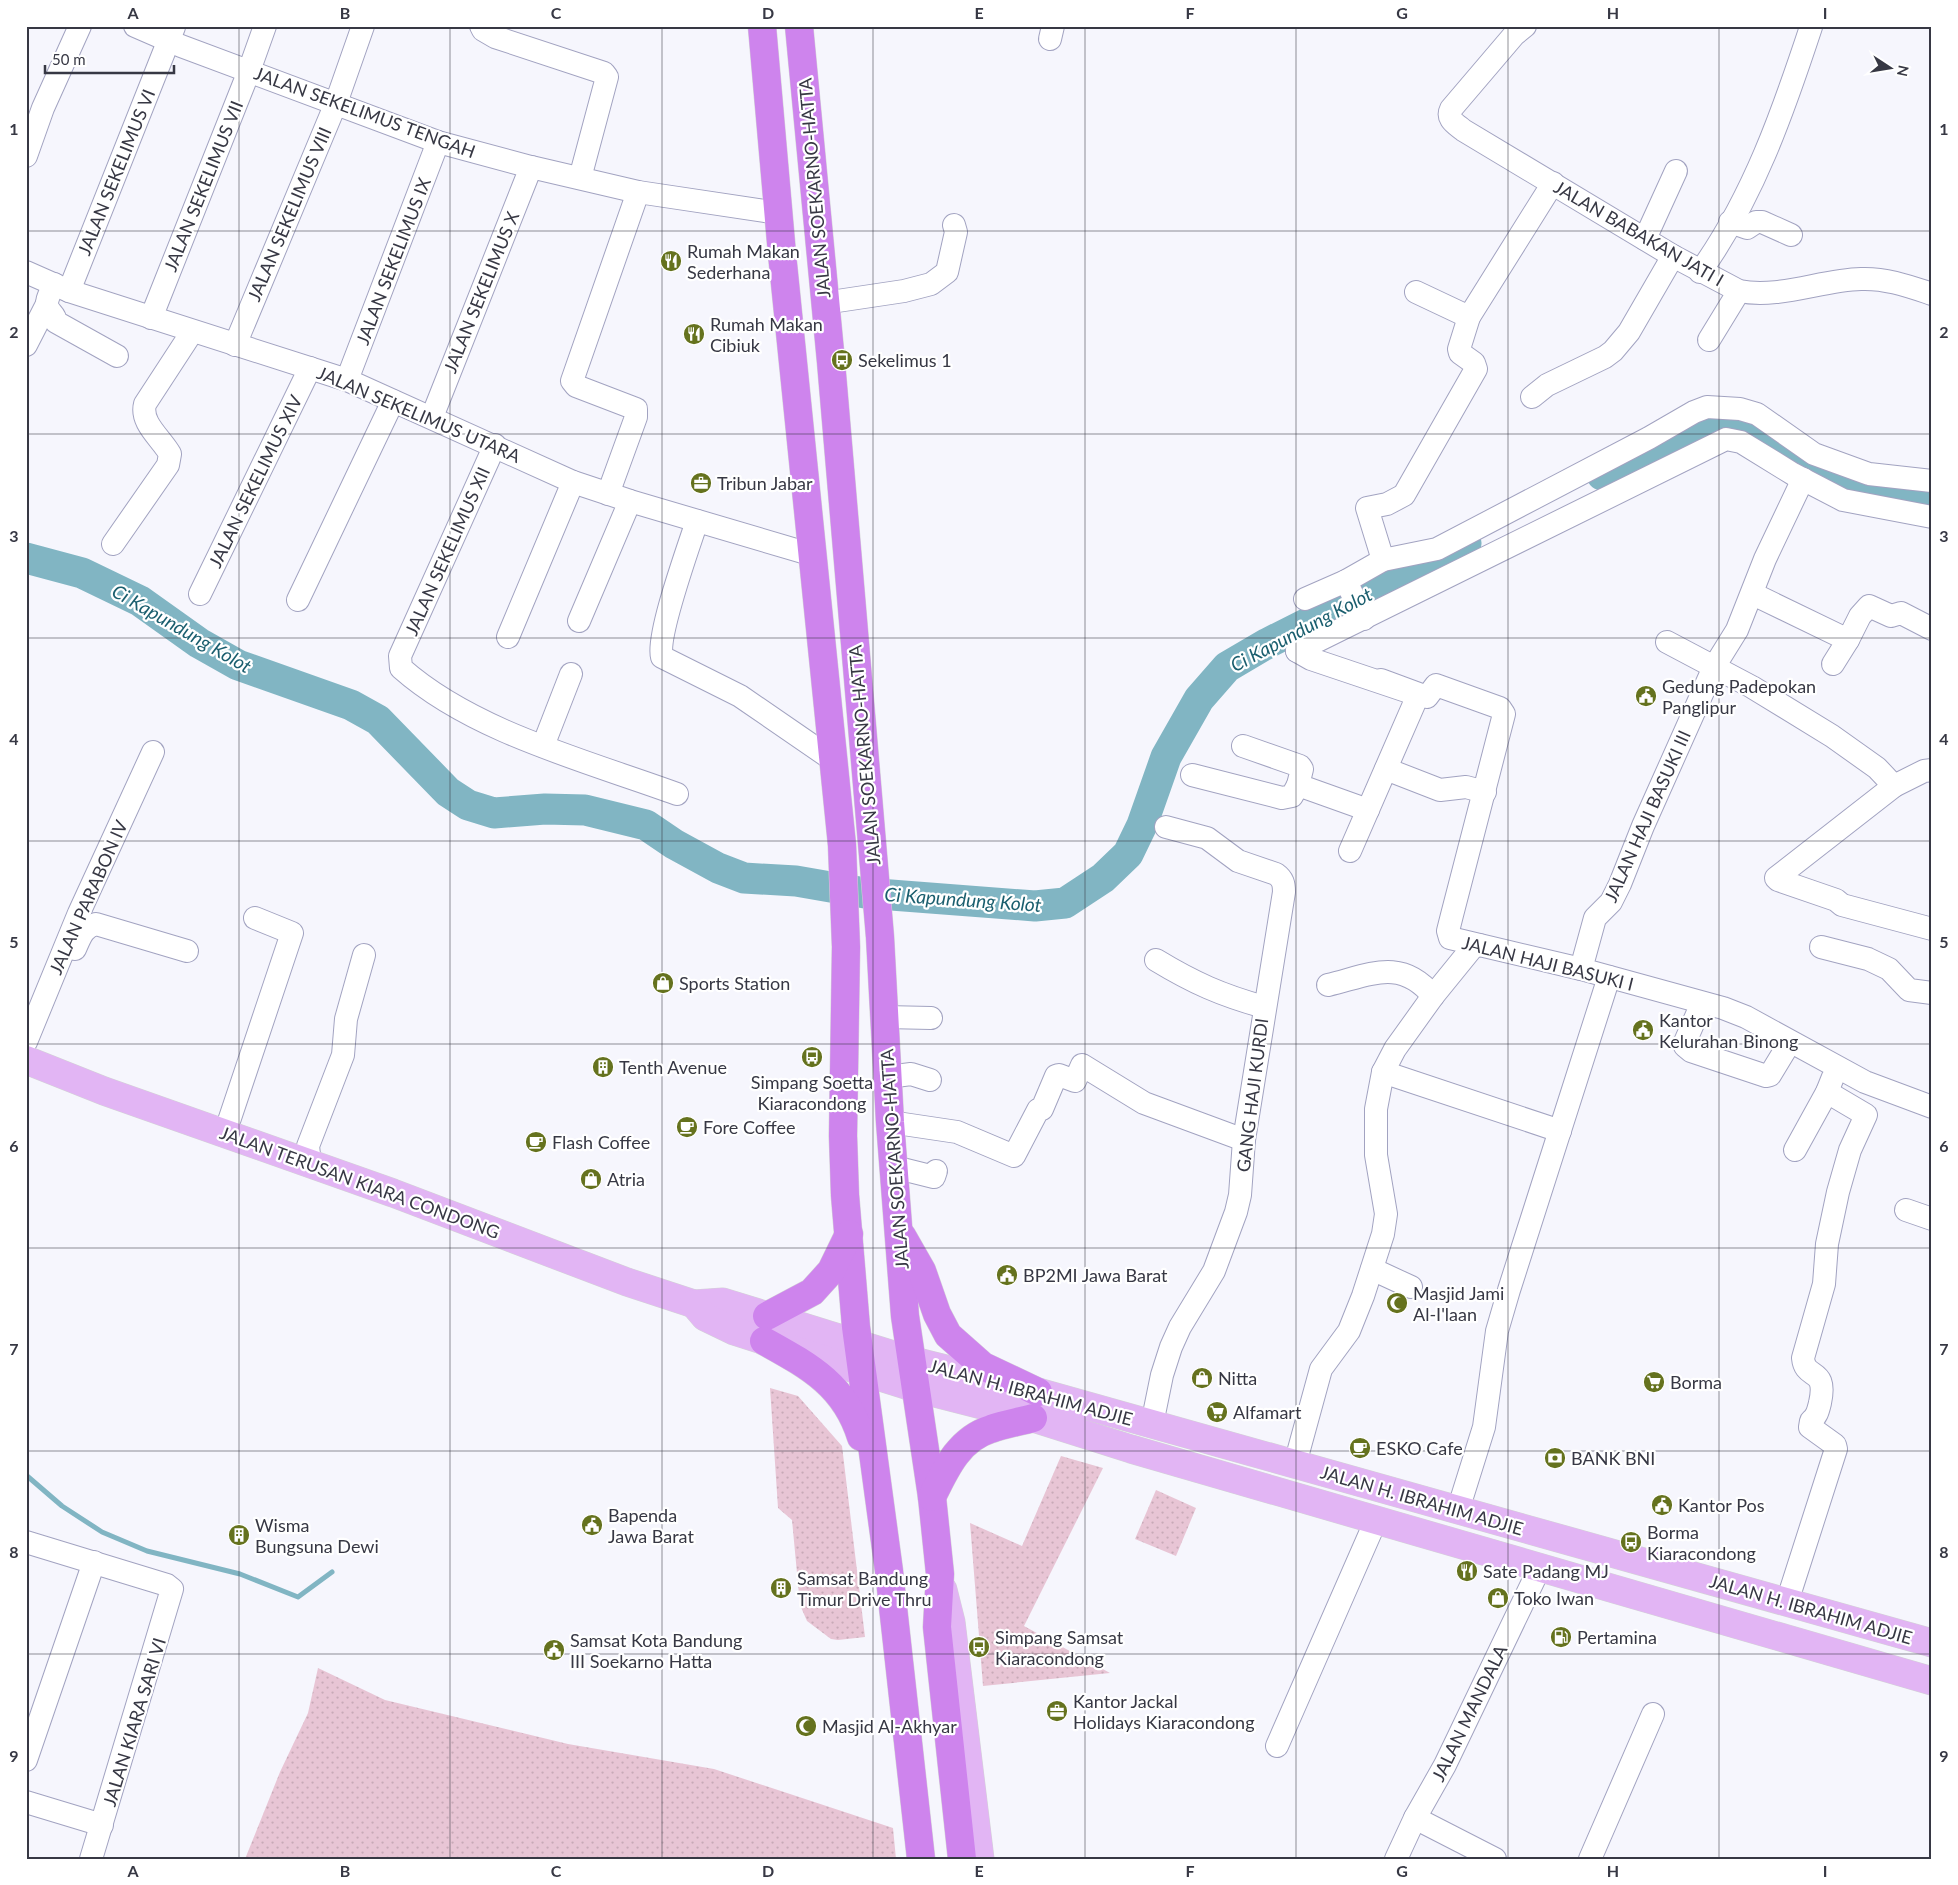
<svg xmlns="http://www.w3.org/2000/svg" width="1958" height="1885" font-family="Lato,sans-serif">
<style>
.grass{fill:url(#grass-dots)}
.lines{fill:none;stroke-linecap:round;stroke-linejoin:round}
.stream{stroke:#81b5c3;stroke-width:5}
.river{stroke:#81b5c3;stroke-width:31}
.minor-casing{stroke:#a2a3c1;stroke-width:24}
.major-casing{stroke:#d3d3d6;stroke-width:29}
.highway-casing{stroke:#d3d3d6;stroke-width:29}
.minor{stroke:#fff;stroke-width:22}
.major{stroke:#e2b5f4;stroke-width:28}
.highway{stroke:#ce84ed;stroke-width:28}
.grid{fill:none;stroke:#373844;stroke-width:1;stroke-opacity:0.55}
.labels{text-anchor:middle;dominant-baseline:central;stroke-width:4.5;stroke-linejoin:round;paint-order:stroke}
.street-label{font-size:18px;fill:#373844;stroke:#fff}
.poi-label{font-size:18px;fill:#373844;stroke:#fff;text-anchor:start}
.water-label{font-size:19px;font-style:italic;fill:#1a5e6e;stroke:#fff}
.neatline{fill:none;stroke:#373844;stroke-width:2}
.grid-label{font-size:16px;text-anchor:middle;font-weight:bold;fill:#373844}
</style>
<defs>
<pattern id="grass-dots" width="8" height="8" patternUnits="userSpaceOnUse" patternTransform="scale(1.25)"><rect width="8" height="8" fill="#e8c5d5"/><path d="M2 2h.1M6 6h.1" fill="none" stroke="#c8aab8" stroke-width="1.8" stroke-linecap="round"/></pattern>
</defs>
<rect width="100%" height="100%" fill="#f6f6fd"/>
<g class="grass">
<path d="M 770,1388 L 798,1396 L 842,1446 L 865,1637 L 838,1640 L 831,1639 L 807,1621 L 800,1605 L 792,1520 L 778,1508 Z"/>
<path d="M 1061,1456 L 1103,1468 L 1024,1626 L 1110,1673 L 983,1686 L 970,1523 L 1022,1546 Z"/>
<path d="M 1156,1490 L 1196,1508 L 1176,1556 L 1135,1539 Z"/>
<path d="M 318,1668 L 385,1700 L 568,1744 L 714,1769 L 893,1828 L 896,1859 L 245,1859 L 280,1772 L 308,1713 Z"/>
</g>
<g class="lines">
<path class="stream" d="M 26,1475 L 62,1506 L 102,1532 L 147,1551 L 240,1574 L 298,1597 L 332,1572"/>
<g class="river">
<path d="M 1602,475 L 1657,447 L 1716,421 L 1745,423 L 1766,435 L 1813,468 L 1841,480 L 1877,487 L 1932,494"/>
<path d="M 26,558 L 82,573 L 140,601 L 199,643 L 238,665 L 351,705 L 378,720 L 448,792 L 468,805 L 494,813 L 545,809 L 585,810 L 646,825 L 674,844 L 718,868 L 744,878 L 796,881 L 865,893 L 1035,906 L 1065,903 L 1103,878 L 1128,854 L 1142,825 L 1166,757 L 1199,699 L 1227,667 L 1268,643 L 1466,543"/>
</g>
<g class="minor-casing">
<g id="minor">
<path d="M 135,26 L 181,46 L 438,142 L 531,167 L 638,192 L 778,213"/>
<path d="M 481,26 L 483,30 L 495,37 L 604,73 L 607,77 L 580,178"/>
<path d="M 1525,26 L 1514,35 L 1451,109 C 1446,119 1456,124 1463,130 L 1673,256 L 1739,291 C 1779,299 1821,280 1861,279 C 1886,278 1908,286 1932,294"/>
<path d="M 1050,39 L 1053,26"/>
<path d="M 26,156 L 43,108 L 80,26"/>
<path d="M 1730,222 L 1747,228 L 1756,222 L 1762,222 L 1791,235"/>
<path d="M 1645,239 L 1676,171"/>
<path d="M 26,272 L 69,291 L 347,380 L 573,482 L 630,501 L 813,555"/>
<path d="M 1700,272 C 1753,198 1783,112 1811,27"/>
<path d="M 54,284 C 52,290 44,302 48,308 C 51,314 55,314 56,322 L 117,356"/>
<path d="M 69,291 L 174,27"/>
<path d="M 1416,292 L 1469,317 L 1553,183"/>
<path d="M 824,303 L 904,291 L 931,284 L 947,272 L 956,232 L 954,225"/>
<path d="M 151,318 L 249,71 L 265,26"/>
<path d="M 1709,340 L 1739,291"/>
<path d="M 26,345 L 47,304"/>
<path d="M 235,345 L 336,103 L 363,26"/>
<path d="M 347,380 L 438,142"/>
<path d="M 1532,397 L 1547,385 L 1605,357 L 1613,351 L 1629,332 L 1673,256"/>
<path d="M 432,417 L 531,167"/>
<path d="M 495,445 L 400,656 L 401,668 C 473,732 587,761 677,794"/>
<path d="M 608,494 L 636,417 L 636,409 L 576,386 L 572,381 L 638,192"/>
<path d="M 697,521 C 689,546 656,636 662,657 L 740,696 L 833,760"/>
<path d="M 113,544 L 168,465 L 170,454 C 161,438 140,423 145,404 L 192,332"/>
<path d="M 1383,560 L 1367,508 L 1387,504 L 1404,495 L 1476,369 L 1474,363 L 1460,353 L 1459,349 L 1469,317"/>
<path d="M 1346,581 L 1364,619"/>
<path d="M 200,594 L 310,368"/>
<path d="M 1753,594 L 1848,640 L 1860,616 L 1869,606 L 1891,616 L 1901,613 L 1932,629"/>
<path d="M 1305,599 L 1346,581 L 1383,560 L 1437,549 L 1649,438 L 1694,412 L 1707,407 L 1740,409 L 1757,414 L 1814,454 L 1869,474 L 1932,481"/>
<path d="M 298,600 L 393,401"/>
<path d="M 579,621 L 630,501"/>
<path d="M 508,637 L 573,482"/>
<path d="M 1667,642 L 1752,687 L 1832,736 L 1877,768 L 1894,786"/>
<path d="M 1297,651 L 1726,439 L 1741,442 L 1793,474 L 1843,500 L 1932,517"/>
<path d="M 1297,651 L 1311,659 L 1418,695 L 1350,851"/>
<path d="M 1833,664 L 1848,640"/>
<path d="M 1381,680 L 1427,697 L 1436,685 L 1500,708 L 1504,714 L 1452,915 L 1448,931 L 1450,938 L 1581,969 L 1723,1008 L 1746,1017 L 1865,1082 L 1932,1107"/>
<path d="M 543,746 L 571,674"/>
<path d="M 1243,746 L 1300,766 L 1302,769 L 1298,785 L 1368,810"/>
<path d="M 1386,769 L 1440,790 L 1466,787 L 1485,792"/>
<path d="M 1932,770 L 1924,771 L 1894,786 L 1776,878 L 1778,880 L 1836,900 L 1842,905 L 1932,929"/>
<path d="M 1192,775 L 1282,798 L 1292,796 L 1298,785"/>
<path d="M 1821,947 L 1868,959 L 1889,969 L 1909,990 L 1932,993"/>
<path d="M 75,949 C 80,938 83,927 96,924 L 187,951"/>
<path d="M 1156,960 C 1194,983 1221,995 1264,1007"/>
<path d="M 1581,969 L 1595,918 L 1611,902 L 1620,884 L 1643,826 L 1714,667 L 1737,630 L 1765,559 L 1803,479"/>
<path d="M 1328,985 C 1370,975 1401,957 1433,996"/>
<path d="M 1702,1003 L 1685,1042 L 1685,1046 L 1691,1051 L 1766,1076 L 1770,1075 L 1790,1042"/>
<path d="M 885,1017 L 931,1018"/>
<path d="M 26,1042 L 79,913 L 153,752"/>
<path d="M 1383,1072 L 1560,1131"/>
<path d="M 888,1077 L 911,1074 L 930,1080"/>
<path d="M 890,1122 L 957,1132 L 1014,1156 L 1038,1110 L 1042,1109 L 1056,1076 L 1059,1075 L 1075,1081 L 1082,1065 L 1144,1103 L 1244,1140"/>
<path d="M 225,1133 L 292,933 L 255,918"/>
<path d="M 1795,1150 L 1827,1092 L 1833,1077"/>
<path d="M 310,1163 L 308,1146 L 343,1055 L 346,1019 L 364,955"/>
<path d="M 894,1167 L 934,1177 L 936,1171"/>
<path d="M 1906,1210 L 1932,1219"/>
<path d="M 1372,1269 L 1411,1287"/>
<path d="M 1152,1424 L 1162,1375 L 1171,1347 L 1180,1327 L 1214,1271 L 1236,1212 L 1240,1195 L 1244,1140 L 1284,892 C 1284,884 1283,879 1276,874 L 1238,861 L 1207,838 L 1166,827"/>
<path d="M 1295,1464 L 1321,1369 L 1349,1331 L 1363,1296 L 1383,1234 L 1386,1214 L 1376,1155 L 1376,1109 L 1383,1072 L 1395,1049 L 1433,996 L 1472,948 L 1479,945"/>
<path d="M 1458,1510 L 1484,1427 L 1497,1331 L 1509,1290 L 1609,977"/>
<path d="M 26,1542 L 167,1585 L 172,1589 L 91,1859"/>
<path d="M 1787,1602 L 1836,1449 L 1835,1445 L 1810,1427 L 1811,1421 C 1817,1416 1818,1411 1820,1403 C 1828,1366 1805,1381 1803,1358 L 1824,1284 L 1827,1244 L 1838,1192 L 1850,1150 L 1866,1115 L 1827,1092"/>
<path d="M 1277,1746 L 1376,1520"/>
<path d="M 26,1760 L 94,1562"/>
<path d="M 26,1802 L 102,1825"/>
<path d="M 1415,1818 L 1495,1859"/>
<path d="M 1396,1859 L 1415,1818 L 1445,1765 L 1540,1567"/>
<path d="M 1590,1859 L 1653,1714"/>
</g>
</g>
<g class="major-casing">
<g id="major">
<path d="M 26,1060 L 104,1091 L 393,1193 L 627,1282 L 694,1304 L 723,1302 L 910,1360 L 1038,1392 L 1932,1643"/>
<path d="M 694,1304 L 705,1317 L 734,1331 L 915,1388 L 1033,1418 L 1131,1449 L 1932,1681"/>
<path d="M 943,1590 L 951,1622 L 980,1859"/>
</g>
</g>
<g class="highway-casing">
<g id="highway">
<path d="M 762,26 L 782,254 L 842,845 L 846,947 L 843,1136 L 845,1195 L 856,1327 L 889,1571 L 921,1859"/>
<path d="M 799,26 L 831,362 L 880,937 L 890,1122 L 905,1316 L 932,1497 L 940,1574 L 937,1627 L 962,1859"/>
<path d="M 902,1236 L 922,1271 L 937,1314 L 948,1335 L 983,1366 L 1038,1392"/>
<path d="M 767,1316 L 812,1292 L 831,1271 L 849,1234"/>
<path d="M 764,1341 C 809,1366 845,1385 861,1437"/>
<path d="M 932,1497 C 946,1468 959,1439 991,1429 C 1005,1424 1019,1422 1033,1418"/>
</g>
</g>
<use href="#minor" class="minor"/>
<use href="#major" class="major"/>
<use href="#highway" class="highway"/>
</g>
<path class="grid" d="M 239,26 L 239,1859M 450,26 L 450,1859M 662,26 L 662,1859M 873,26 L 873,1859M 1085,26 L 1085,1859M 1296,26 L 1296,1859M 1508,26 L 1508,1859M 1719,26 L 1719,1859M 26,231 L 1932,231M 26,434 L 1932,434M 26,638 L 1932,638M 26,841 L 1932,841M 26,1044 L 1932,1044M 26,1248 L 1932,1248M 26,1451 L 1932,1451M 26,1654 L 1932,1654"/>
<defs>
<g id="restaurant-disc" transform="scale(1.125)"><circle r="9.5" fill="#65721e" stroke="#fff"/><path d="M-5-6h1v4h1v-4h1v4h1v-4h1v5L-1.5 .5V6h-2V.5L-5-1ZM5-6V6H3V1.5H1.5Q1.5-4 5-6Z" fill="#fff"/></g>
<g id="bus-disc" transform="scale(1.125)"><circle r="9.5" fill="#65721e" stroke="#fff"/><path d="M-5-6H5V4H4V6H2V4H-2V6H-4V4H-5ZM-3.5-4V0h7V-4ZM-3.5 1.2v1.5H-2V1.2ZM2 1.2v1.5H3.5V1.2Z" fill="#fff"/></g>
<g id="office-disc" transform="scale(1.125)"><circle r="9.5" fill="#65721e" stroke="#fff"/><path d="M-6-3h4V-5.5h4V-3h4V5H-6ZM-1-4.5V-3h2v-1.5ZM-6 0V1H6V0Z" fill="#fff"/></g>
<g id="civic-disc" transform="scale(1.125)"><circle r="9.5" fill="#65721e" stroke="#fff"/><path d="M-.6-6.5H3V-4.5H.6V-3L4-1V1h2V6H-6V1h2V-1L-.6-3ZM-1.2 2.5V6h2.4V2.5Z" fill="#fff"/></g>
<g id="shop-disc" transform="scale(1.125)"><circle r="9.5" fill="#65721e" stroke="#fff"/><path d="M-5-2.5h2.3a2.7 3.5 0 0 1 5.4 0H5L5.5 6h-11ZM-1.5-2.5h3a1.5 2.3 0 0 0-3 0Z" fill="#fff"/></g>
<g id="building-disc" transform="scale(1.125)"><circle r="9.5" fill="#65721e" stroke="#fff"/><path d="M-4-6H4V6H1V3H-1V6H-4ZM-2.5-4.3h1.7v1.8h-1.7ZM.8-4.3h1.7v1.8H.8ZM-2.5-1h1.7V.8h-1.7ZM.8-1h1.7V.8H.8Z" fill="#fff"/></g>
<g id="cafe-disc" transform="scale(1.125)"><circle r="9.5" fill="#65721e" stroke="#fff"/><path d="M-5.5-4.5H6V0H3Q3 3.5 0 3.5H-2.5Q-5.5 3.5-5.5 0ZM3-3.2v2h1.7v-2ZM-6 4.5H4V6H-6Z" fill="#fff"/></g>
<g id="mosque-disc" transform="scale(1.125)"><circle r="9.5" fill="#65721e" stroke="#fff"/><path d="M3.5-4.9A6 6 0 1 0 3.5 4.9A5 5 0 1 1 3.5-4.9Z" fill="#fff"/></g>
<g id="supermarket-disc" transform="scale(1.125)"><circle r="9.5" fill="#65721e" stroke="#fff"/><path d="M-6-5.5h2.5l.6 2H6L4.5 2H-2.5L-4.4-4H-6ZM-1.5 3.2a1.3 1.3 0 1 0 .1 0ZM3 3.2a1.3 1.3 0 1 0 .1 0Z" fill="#fff"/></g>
<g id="bank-disc" transform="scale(1.125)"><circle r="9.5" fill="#65721e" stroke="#fff"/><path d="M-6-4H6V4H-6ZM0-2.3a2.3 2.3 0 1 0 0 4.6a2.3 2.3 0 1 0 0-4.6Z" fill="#fff"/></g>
<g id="fuel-disc" transform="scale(1.125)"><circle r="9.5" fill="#65721e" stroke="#fff"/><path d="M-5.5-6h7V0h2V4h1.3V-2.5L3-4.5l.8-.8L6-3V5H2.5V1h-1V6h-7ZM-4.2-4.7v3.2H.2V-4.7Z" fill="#fff"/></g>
</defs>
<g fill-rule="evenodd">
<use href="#restaurant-disc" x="671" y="261"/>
<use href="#restaurant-disc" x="694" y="334"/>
<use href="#bus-disc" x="842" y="360"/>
<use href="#office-disc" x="701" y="483"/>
<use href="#civic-disc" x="1646" y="696"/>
<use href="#shop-disc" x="663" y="983"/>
<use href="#civic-disc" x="1643" y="1030"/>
<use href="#bus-disc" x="812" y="1057"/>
<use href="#building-disc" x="603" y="1067"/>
<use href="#cafe-disc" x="687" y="1127"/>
<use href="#cafe-disc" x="536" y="1142"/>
<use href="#shop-disc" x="591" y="1179"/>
<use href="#civic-disc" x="1007" y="1275"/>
<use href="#mosque-disc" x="1397" y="1303"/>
<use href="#shop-disc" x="1202" y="1378"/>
<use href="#supermarket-disc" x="1654" y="1382"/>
<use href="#supermarket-disc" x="1217" y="1412"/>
<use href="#cafe-disc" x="1360" y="1448"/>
<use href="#bank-disc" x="1555" y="1458"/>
<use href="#civic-disc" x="1662" y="1505"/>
<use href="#civic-disc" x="592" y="1525"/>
<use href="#building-disc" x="239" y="1535"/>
<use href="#bus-disc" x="1631" y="1542"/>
<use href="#restaurant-disc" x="1467" y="1571"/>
<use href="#building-disc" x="781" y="1588"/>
<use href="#shop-disc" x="1498" y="1598"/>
<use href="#fuel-disc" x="1561" y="1637"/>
<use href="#bus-disc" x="979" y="1647"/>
<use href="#civic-disc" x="554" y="1650"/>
<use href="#office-disc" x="1057" y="1711"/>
<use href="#mosque-disc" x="806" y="1726"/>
</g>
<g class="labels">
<g class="street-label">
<text transform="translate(365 112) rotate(20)">JALAN SEKELIMUS TENGAH</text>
<text transform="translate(116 172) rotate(-68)">JALAN SEKELIMUS VI</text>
<text transform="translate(203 186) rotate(-68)">JALAN SEKELIMUS VII</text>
<text transform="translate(814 188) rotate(-95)">JALAN SOEKARNO-HATTA</text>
<text transform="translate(289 214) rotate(-67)">JALAN SEKELIMUS VIII</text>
<text transform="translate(1639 233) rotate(30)">JALAN BABAKAN JATI I</text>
<text transform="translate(393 261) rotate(-69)">JALAN SEKELIMUS IX</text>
<text transform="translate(481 292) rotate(-68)">JALAN SEKELIMUS X</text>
<text transform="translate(419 414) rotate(23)">JALAN SEKELIMUS UTARA</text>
<text transform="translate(255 481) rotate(-64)">JALAN SEKELIMUS XIV</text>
<text transform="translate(447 551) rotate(-66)">JALAN SEKELIMUS XII</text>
<text transform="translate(864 755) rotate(-95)">JALAN SOEKARNO-HATTA</text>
<text transform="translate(1647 816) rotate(-66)">JALAN HAJI BASUKI III</text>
<text transform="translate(88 897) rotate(-66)">JALAN PARABON IV</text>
<text transform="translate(1548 963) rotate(14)">JALAN HAJI BASUKI I</text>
<text transform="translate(1252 1095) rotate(-83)">GANG HAJI KURDI</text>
<text transform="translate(894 1159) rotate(-94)">JALAN SOEKARNO-HATTA</text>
<text transform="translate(360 1182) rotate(20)">JALAN TERUSAN KIARA CONDONG</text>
<text transform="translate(1031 1392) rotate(15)">JALAN H. IBRAHIM ADJIE</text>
<text transform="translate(1422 1500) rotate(16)">JALAN H. IBRAHIM ADJIE</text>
<text transform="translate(1811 1609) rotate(16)">JALAN H. IBRAHIM ADJIE</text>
<text transform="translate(1469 1713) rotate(-64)">JALAN MANDALA</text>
<text transform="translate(134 1722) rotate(-73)">JALAN KIARA SARI VI</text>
</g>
<g class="poi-label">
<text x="687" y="251">Rumah Makan<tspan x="687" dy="21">Sederhana</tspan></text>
<text x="710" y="324">Rumah Makan<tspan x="710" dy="21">Cibiuk</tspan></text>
<text x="858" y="360">Sekelimus 1</text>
<text x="717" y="483">Tribun Jabar</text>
<text x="1662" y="686">Gedung Padepokan<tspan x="1662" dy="21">Panglipur</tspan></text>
<text x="679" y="983">Sports Station</text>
<text x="1659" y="1020">Kantor<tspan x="1659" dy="21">Kelurahan Binong</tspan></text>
<text x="619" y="1067">Tenth Avenue</text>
<text x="812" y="1082" text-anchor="middle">Simpang Soetta<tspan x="812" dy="21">Kiaracondong</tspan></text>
<text x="703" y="1127">Fore Coffee</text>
<text x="552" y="1142">Flash Coffee</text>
<text x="607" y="1179">Atria</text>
<text x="1023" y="1275">BP2MI Jawa Barat</text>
<text x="1413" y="1293">Masjid Jami<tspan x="1413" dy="21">Al-I'laan</tspan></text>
<text x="1218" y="1378">Nitta</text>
<text x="1670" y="1382">Borma</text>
<text x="1233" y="1412">Alfamart</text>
<text x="1376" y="1448">ESKO Cafe</text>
<text x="1571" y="1458">BANK BNI</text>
<text x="1678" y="1505">Kantor Pos</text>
<text x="608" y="1515">Bapenda<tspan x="608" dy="21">Jawa Barat</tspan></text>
<text x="255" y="1525">Wisma<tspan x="255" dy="21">Bungsuna Dewi</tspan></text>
<text x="1647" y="1532">Borma<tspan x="1647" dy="21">Kiaracondong</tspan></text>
<text x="1483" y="1571">Sate Padang MJ</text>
<text x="797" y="1578">Samsat Bandung<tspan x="797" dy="21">Timur Drive Thru</tspan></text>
<text x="1514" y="1598">Toko Iwan</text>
<text x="995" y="1637">Simpang Samsat<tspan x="995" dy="21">Kiaracondong</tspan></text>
<text x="1577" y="1637">Pertamina</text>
<text x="570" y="1640">Samsat Kota Bandung<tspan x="570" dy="21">III Soekarno Hatta</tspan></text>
<text x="1073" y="1701">Kantor Jackal<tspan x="1073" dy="21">Holidays Kiaracondong</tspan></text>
<text x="822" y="1726">Masjid Al-Akhyar</text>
</g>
<g class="water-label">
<text transform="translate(182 628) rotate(30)">Ci Kapundung Kolot</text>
<text transform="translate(1301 629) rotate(-28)">Ci Kapundung Kolot</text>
<text transform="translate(963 899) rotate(4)">Ci Kapundung Kolot</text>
</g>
</g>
<rect width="1958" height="1885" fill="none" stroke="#ffffff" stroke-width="55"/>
<g transform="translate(1890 68) rotate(102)" stroke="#ffffff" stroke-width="4" paint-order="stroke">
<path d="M0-4L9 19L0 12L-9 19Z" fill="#373844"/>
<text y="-8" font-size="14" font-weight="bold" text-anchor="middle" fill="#373844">N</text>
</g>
<path d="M45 65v8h129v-8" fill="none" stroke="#373844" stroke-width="2.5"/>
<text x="52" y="65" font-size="15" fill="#373844" stroke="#ffffff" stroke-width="4" paint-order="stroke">50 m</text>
<rect x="28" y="28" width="1902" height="1830" class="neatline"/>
<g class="grid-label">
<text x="133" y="19">A</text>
<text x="345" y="19">B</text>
<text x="556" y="19">C</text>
<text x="768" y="19">D</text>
<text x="979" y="19">E</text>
<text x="1190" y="19">F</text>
<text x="1402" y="19">G</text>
<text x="1613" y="19">H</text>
<text x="1825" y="19">I</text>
<text x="14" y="135">1</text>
<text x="1944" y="135">1</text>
<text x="14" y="338">2</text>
<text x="1944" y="338">2</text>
<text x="14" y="542">3</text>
<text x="1944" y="542">3</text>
<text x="14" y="745">4</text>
<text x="1944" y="745">4</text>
<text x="14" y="948">5</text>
<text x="1944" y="948">5</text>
<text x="14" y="1152">6</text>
<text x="1944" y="1152">6</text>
<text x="14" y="1355">7</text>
<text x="1944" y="1355">7</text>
<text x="14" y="1558">8</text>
<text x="1944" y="1558">8</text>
<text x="14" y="1762">9</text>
<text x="1944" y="1762">9</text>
<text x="133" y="1877">A</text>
<text x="345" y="1877">B</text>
<text x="556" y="1877">C</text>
<text x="768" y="1877">D</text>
<text x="979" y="1877">E</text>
<text x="1190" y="1877">F</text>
<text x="1402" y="1877">G</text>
<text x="1613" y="1877">H</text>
<text x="1825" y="1877">I</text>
</g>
</svg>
